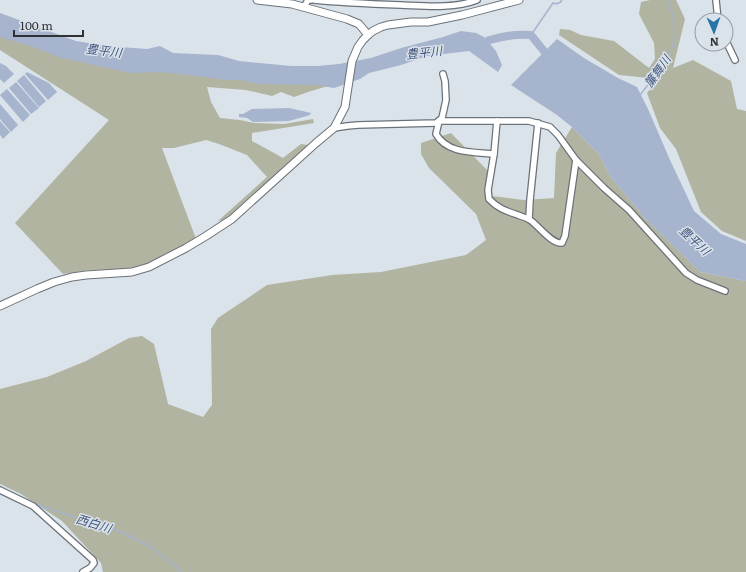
<svg xmlns="http://www.w3.org/2000/svg" width="746" height="572" font-family="Literata,'Noto Sans JP',serif">
<style>
.green{fill:#b1b4a0}
.water{fill:#a6b4ce}
.lines{fill:none;stroke-linecap:round;stroke-linejoin:round}
.stream{stroke:#a6b4ce;stroke-width:1.5}
.river{stroke:#a6b4ce;stroke-width:8}
.minor-casing{stroke:#6b7279;stroke-width:8}
.tertiary-casing{stroke:#6b7279;stroke-width:9}
.minor{stroke:#fff;stroke-width:5.5}
.tertiary{stroke:#fff;stroke-width:7}
.labels{text-anchor:middle;dominant-baseline:central;stroke-width:3;stroke-linejoin:round;paint-order:stroke}
.water-label{font-size:12px;font-style:italic;fill:#42567f;stroke:#dae2ea}
</style>
<rect width="100%" height="100%" fill="#dae2ea"/>
<g class="green">
<path d="M 650,0 L 676,0 L 685,19 L 673,68 L 693,60 L 731,81 L 737,109 L 746,111 L 746,241 L 722,231 L 701,212 L 676,149 L 660,128 L 647,93 L 658,79 L 619,75 L 559,35 L 560,29 L 570,30 L 581,35 L 614,41 L 649,68 L 655,59 L 654,43 L 639,14 L 641,2 Z"/>
<path d="M 0,35 L 342,82 L 311,91 L 294,97 L 281,92 L 272,96 L 246,90 L 207,87 L 211,102 L 220,118 L 240,120 L 254,123 L 284,124 L 313,119 L 314,123 L 252,133 L 252,141 L 283,158 L 301,144 L 308,145 L 225,220 L 218,221 L 267,177 L 247,155 L 219,144 L 206,140 L 174,148 L 162,148 L 196,239 L 149,264 L 131,269 L 89,270 L 63,274 L 15,223 L 109,120 L 0,50 Z"/>
<path d="M 572,127 L 599,154 L 610,176 L 644,217 L 700,272 L 746,281 L 746,572 L 103,572 L 101,563 L 62,521 L 21,494 L 0,484 L 0,389 L 47,377 L 86,361 L 129,338 L 142,336 L 154,344 L 168,404 L 203,417 L 212,405 L 211,329 L 218,318 L 267,285 L 332,275 L 381,272 L 466,255 L 486,240 L 476,214 L 429,168 L 421,154 L 421,143 L 451,133 L 487,170 L 492,196 L 524,200 L 554,198 L 556,153 Z"/>
</g>
<g class="water">
<path d="M 0,13 L 76,41 L 107,46 L 147,49 L 160,46 L 173,53 L 218,55 L 239,61 L 291,66 L 318,66 L 339,64 L 371,58 L 401,48 L 443,37 L 461,31 L 476,33 L 484,37 L 496,51 L 502,65 L 498,72 L 469,51 L 427,56 L 401,65 L 369,73 L 360,79 L 334,88 L 316,85 L 258,84 L 241,80 L 226,80 L 197,76 L 160,72 L 131,73 L 62,58 L 25,44 L 0,37 Z"/>
<path d="M 557,39 L 584,58 L 618,78 L 637,87 L 648,109 L 670,160 L 694,211 L 721,234 L 746,244 L 746,281 L 700,272 L 644,217 L 610,176 L 599,154 L 572,127 L 557,115 L 511,85 Z"/>
<path d="M 0,63 L 6,66 L 14,74 L 4,83 L 0,79 Z"/>
<path d="M 27,72 L 49,83 L 57,92 L 48,100 L 25,74 Z"/>
<path d="M 24,75 L 46,101 L 39,107 L 17,81 Z"/>
<path d="M 16,82 L 39,108 L 31,114 L 9,88 Z"/>
<path d="M 7,89 L 30,115 L 23,122 L 0,95 Z"/>
<path d="M 0,104 L 18,125 L 11,132 L 0,119 Z"/>
<path d="M 289,108 L 311,113 L 310,115 L 289,121 L 253,122 L 247,118 L 239,117 L 239,114 L 243,114 L 252,109 Z"/>
<path d="M 0,121 L 10,132 L 3,139 L 0,135 Z"/>
</g>
<g class="lines">
<g class="stream">
<path d="M 531,35 L 553,3 C 556,4 560,4 562,0"/>
<path d="M 640,95 L 665,63 L 671,51 L 674,40 L 673,16 L 668,0"/>
<path d="M 20,497 L 43,507 L 119,531 L 151,547 L 178,568 L 181,572"/>
</g>
<path class="river" d="M 478,44 C 483,44 486,41 490,40 C 503,36 518,34 531,35 L 551,60"/>
<g class="minor-casing">
<g id="minor">
<path d="M 314,0 C 343,3 372,4 401,5 C 425,6 454,9 477,0"/>
<path d="M 716,0 L 718,20"/>
<path d="M 304,7 L 308,0 L 311,0"/>
<path d="M 726,41 L 735,60"/>
<path d="M 497,121 L 494,154 L 488,190 L 489,199 C 497,208 506,211 518,215 C 522,217 526,217 530,220 C 538,225 551,244 562,243 L 565,236 L 576,160"/>
<path d="M 334,128 L 347,126 L 358,125 L 436,123 L 442,118 L 446,100 L 445,81 L 443,74"/>
<path d="M 494,154 C 474,152 447,154 436,134 L 439,121 L 529,121 L 550,127 L 558,135 L 576,160 L 604,188 L 629,210 L 686,273 L 697,280 L 725,291"/>
<path d="M 529,219 L 530,200 L 538,123"/>
<path d="M 0,490 L 33,506 L 93,560 L 94,563 L 90,568 L 83,572"/>
</g>
</g>
<g class="tertiary-casing">
<g id="tertiary">
<path d="M 257,0 L 292,4 L 347,19 L 359,24 L 368,35"/>
<path d="M 0,306 L 37,289 L 54,282 L 72,277 L 86,275 L 132,272 L 149,267 L 186,248 L 206,236 L 232,219 L 316,143 L 334,128 L 345,107 L 352,61 L 358,47 L 363,40 L 368,35 L 373,31 L 381,27 L 388,25 L 411,22 L 428,22 L 462,15 L 519,0"/>
</g>
</g>
<use href="#minor" class="minor"/>
<use href="#tertiary" class="tertiary"/>
</g>
<g class="labels">
<g class="water-label">
<text transform="translate(104 50) rotate(7)">豊平川</text>
<text transform="translate(424 52) rotate(-6)">豊平川</text>
<text transform="translate(657 71) rotate(-55)">簾舞川</text>
<text transform="translate(695 240) rotate(43)">豊平川</text>
<text transform="translate(94 523) rotate(17)">西白川</text>
</g>
</g>
<g transform="translate(714 32) rotate(178)"><circle r="19" fill="#dae2ea" stroke="#969ca2"/>
<path d="M0-3L7 15L0 10L-7 15Z" fill="#2874a7"/>
<text y="-6" font-size="11" font-weight="bold" text-anchor="middle" fill="#2f3235">N</text>
</g>
<path d="M14 30v6h69v-6" fill="none" stroke="#2f3235" stroke-width="2"/>
<text x="20" y="30" font-size="12" fill="#2f3235" stroke="#dae2ea" stroke-width="3" paint-order="stroke">100 m</text>
</svg>
